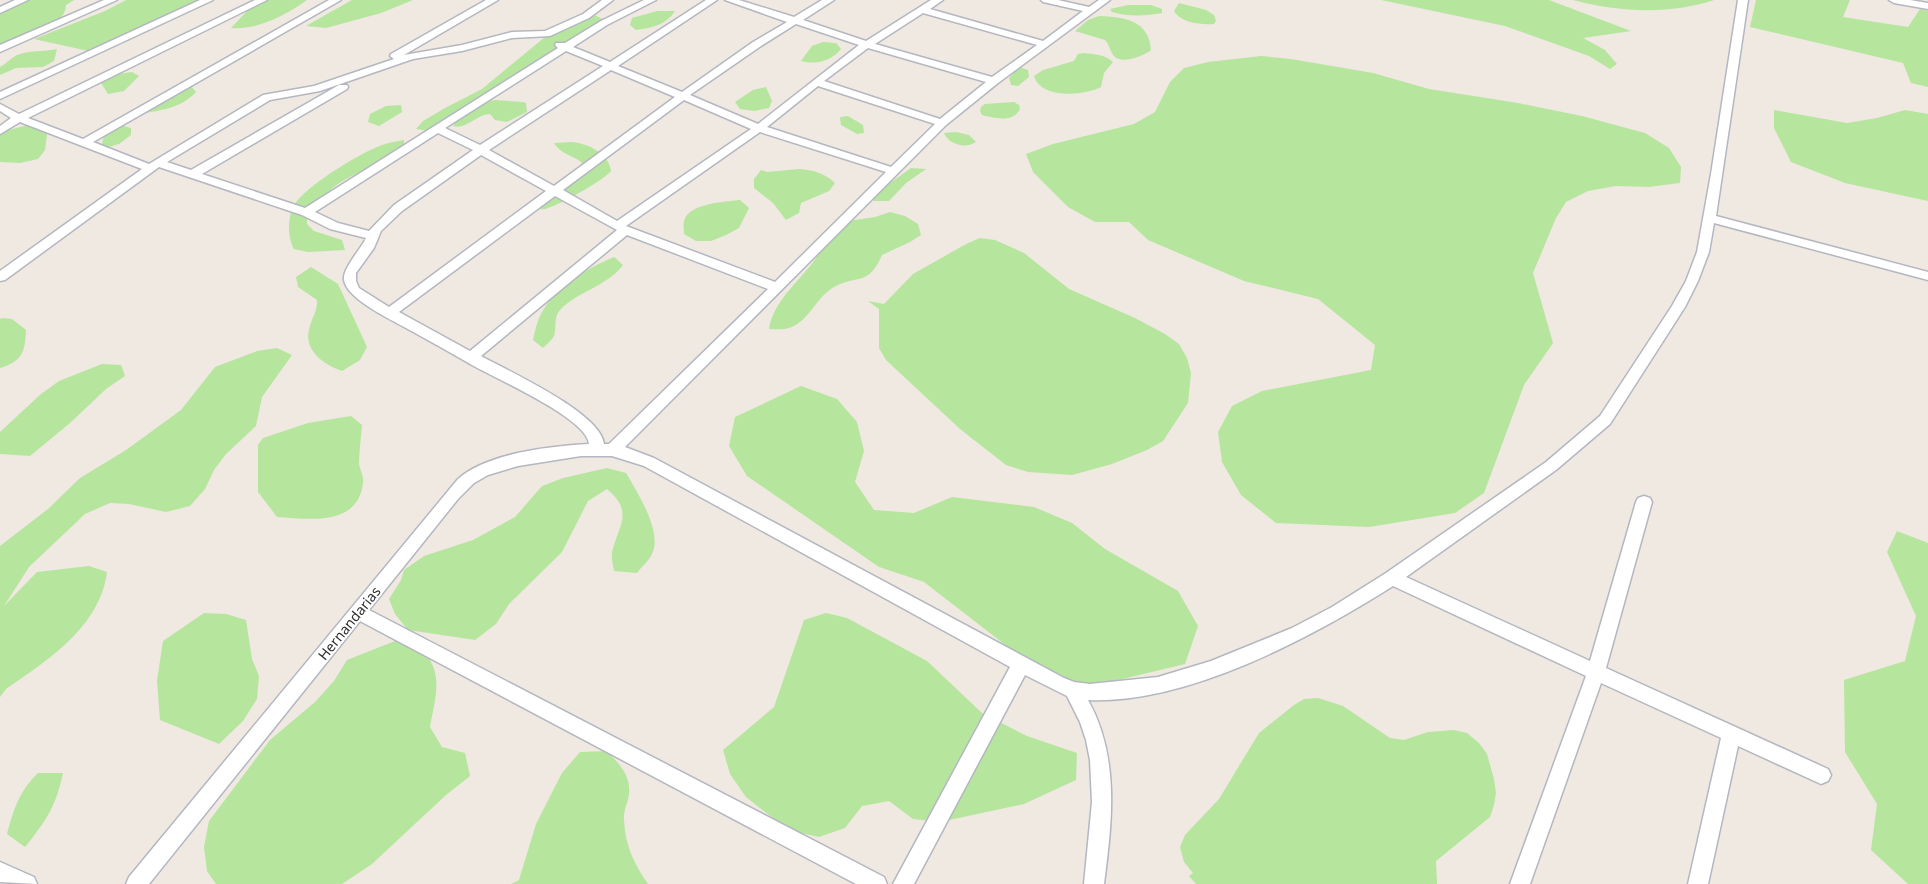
<svg xmlns="http://www.w3.org/2000/svg" width="1928" height="884" font-family="'Noto Sans',sans-serif">
<style>
.green{fill:#b6e59e}
.lines{fill:none;stroke-linecap:round;stroke-linejoin:round}
.minor-casing{stroke:#b4b7c1;stroke-width:3}
.minor{fill:#fff;fill-rule:evenodd}
.labels{text-anchor:middle;dominant-baseline:central;stroke-width:4;stroke-linejoin:round;paint-order:stroke}
.street-label{font-size:14px;fill:#2e2e2e;stroke:#fff}
</style>
<rect width="100%" height="100%" fill="#efe9e1"/>
<g class="green">
<path d="M 29,0 L 74,0 L 66,5 C 66,29 18,39 0,46 L 0,11 Z"/>
<path d="M 126,0 L 206,0 L 147,24 L 93,52 L 34,39 L 105,11 Z"/>
<path d="M 269,0 L 307,0 C 286,15 258,30 231,28 L 248,10 Z"/>
<path d="M 352,0 L 413,0 L 381,13 L 326,28 L 306,26 Z"/>
<path d="M 1381,0 L 1549,0 L 1631,31 L 1583,38 L 1605,50 L 1617,64 L 1610,69 L 1589,56 L 1505,26 Z"/>
<path d="M 1573,0 L 1714,0 C 1670,15 1617,12 1573,0 Z"/>
<path d="M 1756,0 L 1850,0 L 1843,17 L 1908,27 L 1920,9 L 1928,11 L 1928,87 L 1911,83 L 1903,63 L 1750,27 Z"/>
<path d="M 1179,3 L 1206,10 L 1214,15 L 1216,21 L 1214,24 C 1201,25 1181,23 1174,11 Z"/>
<path d="M 1128,5 L 1151,5 L 1162,9 L 1162,13 C 1146,16 1128,17 1112,12 L 1110,9 Z"/>
<path d="M 657,11 L 675,11 C 666,25 651,28 636,30 L 630,25 L 632,18 Z"/>
<path d="M 594,15 L 603,19 L 503,90 L 476,99 L 439,122 L 429,131 L 416,129 L 423,121 L 445,108 L 482,89 L 557,27 Z"/>
<path d="M 1099,16 C 1124,17 1149,20 1151,50 C 1144,56 1123,64 1115,57 C 1110,53 1110,45 1105,40 L 1075,31 L 1088,20 Z"/>
<path d="M 823,42 L 836,43 L 841,49 C 831,61 816,65 801,61 L 812,46 Z"/>
<path d="M 57,49 L 54,61 L 43,67 L 16,68 L 0,75 L 0,67 C 6,64 11,58 17,55 C 29,50 43,52 57,49 Z"/>
<path d="M 1084,53 C 1094,54 1106,55 1113,62 L 1104,73 L 1101,87 C 1084,96 1040,99 1034,76 L 1043,70 L 1074,61 L 1078,54 Z"/>
<path d="M 1261,56 L 1291,59 L 1373,73 L 1429,89 L 1518,103 L 1582,116 L 1645,133 L 1669,148 L 1681,167 L 1680,183 L 1649,187 L 1616,186 L 1588,191 L 1566,202 L 1556,218 L 1533,273 L 1553,343 L 1524,385 L 1484,493 L 1455,513 L 1369,527 L 1276,523 L 1241,495 L 1222,462 L 1218,432 L 1232,406 L 1262,391 L 1371,370 L 1375,345 L 1318,299 L 1244,281 L 1148,240 L 1129,222 L 1095,222 L 1068,207 L 1033,172 L 1026,154 L 1053,144 L 1134,124 L 1155,112 L 1170,82 L 1184,68 L 1208,62 Z"/>
<path d="M 1022,64 L 1022,68 L 1028,70 L 1029,77 L 1018,86 L 1011,85 L 1009,78 Z"/>
<path d="M 132,72 L 139,76 L 124,91 L 108,94 L 101,83 L 104,76 Z"/>
<path d="M 191,86 L 196,92 C 182,107 164,110 145,113 L 143,106 L 172,92 Z"/>
<path d="M 766,87 L 772,101 L 769,108 L 754,111 L 740,109 L 735,102 L 753,90 Z"/>
<path d="M 495,100 L 523,102 L 526,103 L 527,112 L 507,122 L 495,120 L 490,114 C 475,115 466,130 453,126 C 462,114 480,102 495,100 Z"/>
<path d="M 1014,102 L 1019,105 L 1020,109 C 1013,123 994,118 982,115 L 980,111 L 981,107 L 985,104 Z"/>
<path d="M 401,105 L 402,112 L 379,126 L 368,122 L 370,114 L 386,106 Z"/>
<path d="M 1774,110 L 1847,123 L 1877,118 L 1905,110 L 1928,114 L 1928,201 L 1845,183 L 1791,162 L 1774,128 Z"/>
<path d="M 848,116 L 863,125 L 864,133 L 857,134 L 841,125 L 840,117 Z"/>
<path d="M 116,124 L 131,128 L 131,135 L 119,144 L 102,149 C 101,137 107,132 116,124 Z"/>
<path d="M 29,125 L 43,127 L 47,134 L 45,150 L 38,159 L 20,163 L 0,162 L 0,132 Z"/>
<path d="M 956,132 L 969,135 L 976,142 C 966,149 949,145 944,133 Z"/>
<path d="M 404,140 L 404,147 C 384,164 359,170 338,184 C 326,192 317,204 307,214 L 307,224 L 314,231 L 342,240 L 345,250 L 308,252 L 294,249 C 287,236 287,213 297,201 C 311,183 363,151 385,144 C 391,142 398,141 404,140 Z"/>
<path d="M 571,142 C 587,143 609,153 611,171 C 606,179 556,207 545,209 C 543,210 540,209 537,208 L 585,166 C 575,154 563,157 554,143 Z"/>
<path d="M 911,168 L 926,169 L 906,183 L 889,201 L 873,201 L 880,190 Z"/>
<path d="M 799,169 C 814,170 824,173 835,183 L 829,191 L 801,203 L 799,213 L 786,220 L 773,203 L 754,188 L 754,179 L 761,170 L 767,172 Z"/>
<path d="M 740,200 L 749,208 L 739,228 L 726,235 L 711,241 L 696,241 L 684,234 C 684,230 683,225 684,221 C 689,203 724,202 740,200 Z"/>
<path d="M 890,212 L 905,216 L 918,224 L 921,235 L 910,242 L 882,255 C 868,287 858,274 834,287 C 815,298 810,321 789,328 C 783,330 775,329 769,329 C 773,302 798,282 814,261 C 823,248 831,234 841,222 L 875,217 Z"/>
<path d="M 980,238 L 995,240 L 1024,253 L 1069,289 L 1135,318 L 1165,334 L 1179,344 L 1187,358 L 1191,373 L 1188,403 L 1163,441 L 1147,450 L 1112,464 L 1072,475 L 1028,472 L 1006,465 L 960,429 L 886,360 L 879,348 L 879,309 L 868,301 L 884,304 L 913,274 L 966,244 Z"/>
<path d="M 614,257 L 623,265 C 606,287 578,291 560,310 C 553,318 557,328 554,336 C 552,340 546,345 543,348 L 533,340 C 535,332 537,321 541,314 C 556,286 586,269 614,257 Z"/>
<path d="M 311,267 L 338,284 L 367,347 L 360,360 L 342,371 C 322,364 302,349 310,326 C 313,315 317,313 317,300 L 298,287 L 296,277 Z"/>
<path d="M 3,318 L 12,319 L 26,330 C 25,351 23,361 0,368 L 0,319 Z"/>
<path d="M 277,348 L 292,355 L 262,397 L 256,426 L 226,454 L 214,470 L 205,489 L 190,506 L 166,512 L 129,504 L 110,503 L 85,514 L 29,567 L 4,606 L 37,572 L 89,566 L 107,572 C 100,627 48,660 6,689 L 0,697 L 0,546 L 48,509 L 80,478 L 126,450 L 181,410 L 215,367 L 257,351 Z"/>
<path d="M 102,364 L 121,365 L 125,376 L 106,389 L 70,423 L 30,456 L 0,454 L 0,432 L 41,394 L 59,381 Z"/>
<path d="M 801,386 L 837,399 L 857,422 L 864,451 L 855,482 L 874,510 L 914,513 L 952,497 L 1034,507 L 1072,523 L 1105,549 L 1178,591 L 1198,626 L 1185,664 L 1085,688 L 1039,671 L 924,582 L 879,567 L 747,476 L 729,446 L 735,417 Z"/>
<path d="M 351,416 L 362,425 C 361,438 359,451 359,464 C 360,470 364,476 363,483 C 358,527 309,519 277,517 L 258,492 L 258,445 L 263,438 L 308,423 Z"/>
<path d="M 607,468 L 626,473 C 637,492 663,532 652,554 C 649,561 641,567 637,573 L 614,571 C 613,565 611,558 612,552 C 619,524 634,512 607,489 L 588,501 L 562,552 L 509,604 L 496,624 L 475,640 L 408,630 L 395,614 L 389,599 L 401,580 L 404,570 L 424,556 L 473,540 L 515,517 L 542,486 L 563,478 Z"/>
<path d="M 1897,531 L 1928,543 L 1928,884 L 1908,884 L 1871,850 L 1877,804 L 1845,752 L 1844,680 L 1905,661 L 1916,616 L 1887,552 Z"/>
<path d="M 204,613 L 226,614 L 246,620 L 252,659 L 259,676 L 257,699 L 243,721 L 219,744 L 160,720 L 157,681 L 163,641 Z"/>
<path d="M 826,613 L 847,618 L 927,661 L 982,713 L 1027,736 L 1077,753 L 1076,780 L 1024,804 L 940,822 L 913,819 L 889,801 L 862,806 L 845,828 L 819,837 L 788,830 L 746,797 L 730,774 L 723,750 L 774,707 L 804,620 Z"/>
<path d="M 400,639 C 406,642 416,645 421,649 C 445,672 435,698 430,727 L 442,747 L 465,753 L 470,776 L 446,795 L 372,864 L 342,884 L 216,884 L 207,871 L 204,847 L 209,821 L 270,740 L 315,702 L 334,681 L 347,660 Z"/>
<path d="M 1318,698 L 1343,706 L 1390,738 L 1404,740 L 1428,732 L 1454,730 L 1467,733 L 1479,743 L 1487,754 L 1494,779 L 1496,793 L 1494,805 L 1490,817 L 1436,861 L 1437,884 L 1196,884 L 1189,876 L 1193,873 L 1184,862 L 1180,847 L 1185,835 L 1219,799 L 1259,733 L 1294,705 L 1304,699 Z"/>
<path d="M 607,751 C 619,764 631,775 629,794 C 628,803 623,811 624,820 C 625,845 634,864 648,884 L 511,884 L 519,880 L 536,824 L 562,773 L 580,752 Z"/>
<path d="M 38,773 L 63,773 C 56,806 46,821 25,847 L 7,834 C 13,810 20,790 38,773 Z"/>
</g>
<g class="lines">
<g class="minor-casing">
<g id="minor">
<path d="M 15,0 L 28,0 L 0,13 L 0,7 Z"/>
<path d="M 104,0 L 117,0 L 0,52 L 0,45 Z"/>
<path d="M 200,0 L 213,0 L 0,99 L 0,92 Z"/>
<path d="M 255,0 L 267,0 L 28,118 L 83,139 L 329,0 L 341,0 L 93,142 L 149,164 L 263,95 L 314,86 L 394,59 L 390,56 L 391,54 L 486,0 L 498,0 L 404,55 L 462,45 L 512,32 L 545,31 L 583,14 L 602,0 L 613,0 L 589,18 L 550,36 L 512,38 L 462,51 L 413,59 L 320,91 L 270,100 L 167,162 L 191,170 L 339,85 L 347,85 L 348,87 L 347,89 L 202,174 L 305,208 L 558,48 L 555,45 L 556,43 L 565,43 L 601,21 L 644,0 L 656,0 L 607,25 L 573,47 L 610,62 L 706,0 L 717,0 L 618,66 L 682,92 L 753,42 L 787,22 L 725,0 L 739,0 L 794,17 L 822,0 L 834,0 L 803,20 L 866,41 L 931,0 L 943,0 L 930,9 L 1043,41 L 1083,11 L 1043,2 L 1041,0 L 1058,0 L 1089,7 L 1099,0 L 1110,0 L 998,83 L 946,125 L 625,447 L 654,458 L 1064,678 L 1074,682 L 1090,684 L 1158,677 L 1211,661 L 1292,628 L 1332,607 L 1386,573 L 1546,462 L 1600,416 L 1672,306 L 1686,281 L 1697,252 L 1711,174 L 1738,0 L 1748,0 L 1716,216 L 1928,272 L 1928,280 L 1714,223 L 1709,252 L 1698,281 L 1685,307 L 1610,424 L 1556,470 L 1406,577 L 1590,661 L 1636,502 L 1638,498 L 1644,496 L 1650,498 L 1652,502 L 1606,668 L 1828,769 L 1831,775 L 1828,781 L 1821,784 L 1738,746 L 1708,884 L 1688,884 L 1721,738 L 1601,683 L 1530,884 L 1510,884 L 1586,676 L 1393,586 C 1311,638 1187,704 1088,700 C 1120,757 1112,822 1104,884 L 1084,884 L 1092,802 L 1090,760 L 1086,740 L 1080,722 L 1067,696 L 1025,675 L 914,884 L 893,884 L 1010,667 L 644,466 L 612,456 L 581,456 L 518,466 L 488,475 L 474,483 L 458,499 L 369,610 L 884,877 L 887,884 L 856,884 L 360,621 L 149,884 L 126,884 L 129,877 L 458,479 C 487,453 551,446 589,444 C 587,417 489,376 465,361 C 446,350 426,339 406,328 C 390,319 347,299 344,280 C 342,269 361,249 366,238 L 330,229 L 302,215 L 159,167 L 5,280 L 0,281 L 0,271 L 142,169 L 20,122 L 0,134 L 0,126 L 11,118 L 0,111 L 0,104 L 19,114 ZM 923,13 L 1037,45 L 992,77 L 875,44 ZM 796,24 L 859,45 L 758,124 L 690,95 L 761,46 ZM 868,48 L 986,82 L 940,119 L 824,81 ZM 566,51 L 603,66 L 480,145 L 445,128 ZM 611,70 L 675,97 L 554,186 L 489,150 ZM 818,86 L 935,124 L 891,167 L 767,127 ZM 684,100 L 751,129 L 617,221 L 563,190 ZM 760,132 L 886,172 L 775,282 L 626,226 ZM 438,133 L 473,150 L 394,205 L 369,231 L 338,223 L 315,212 ZM 481,155 L 546,191 L 389,307 L 359,288 L 356,281 L 356,273 L 374,248 L 381,231 L 402,211 ZM 555,196 L 617,230 L 470,351 L 399,312 ZM 627,235 L 768,289 L 609,444 L 604,444 C 601,413 508,371 481,356 Z"/>
<path d="M 1889,0 L 1910,0 L 1928,3 L 1928,9 L 1894,3 Z"/>
<path d="M 0,862 L 34,877 L 37,884 L 0,882 Z"/>
</g>
</g>
<use href="#minor" class="minor"/>
</g>
<g class="labels">
<g class="street-label">
<text transform="translate(349 623) rotate(-51)">Hernandarias</text>
</g>
</g>
</svg>
